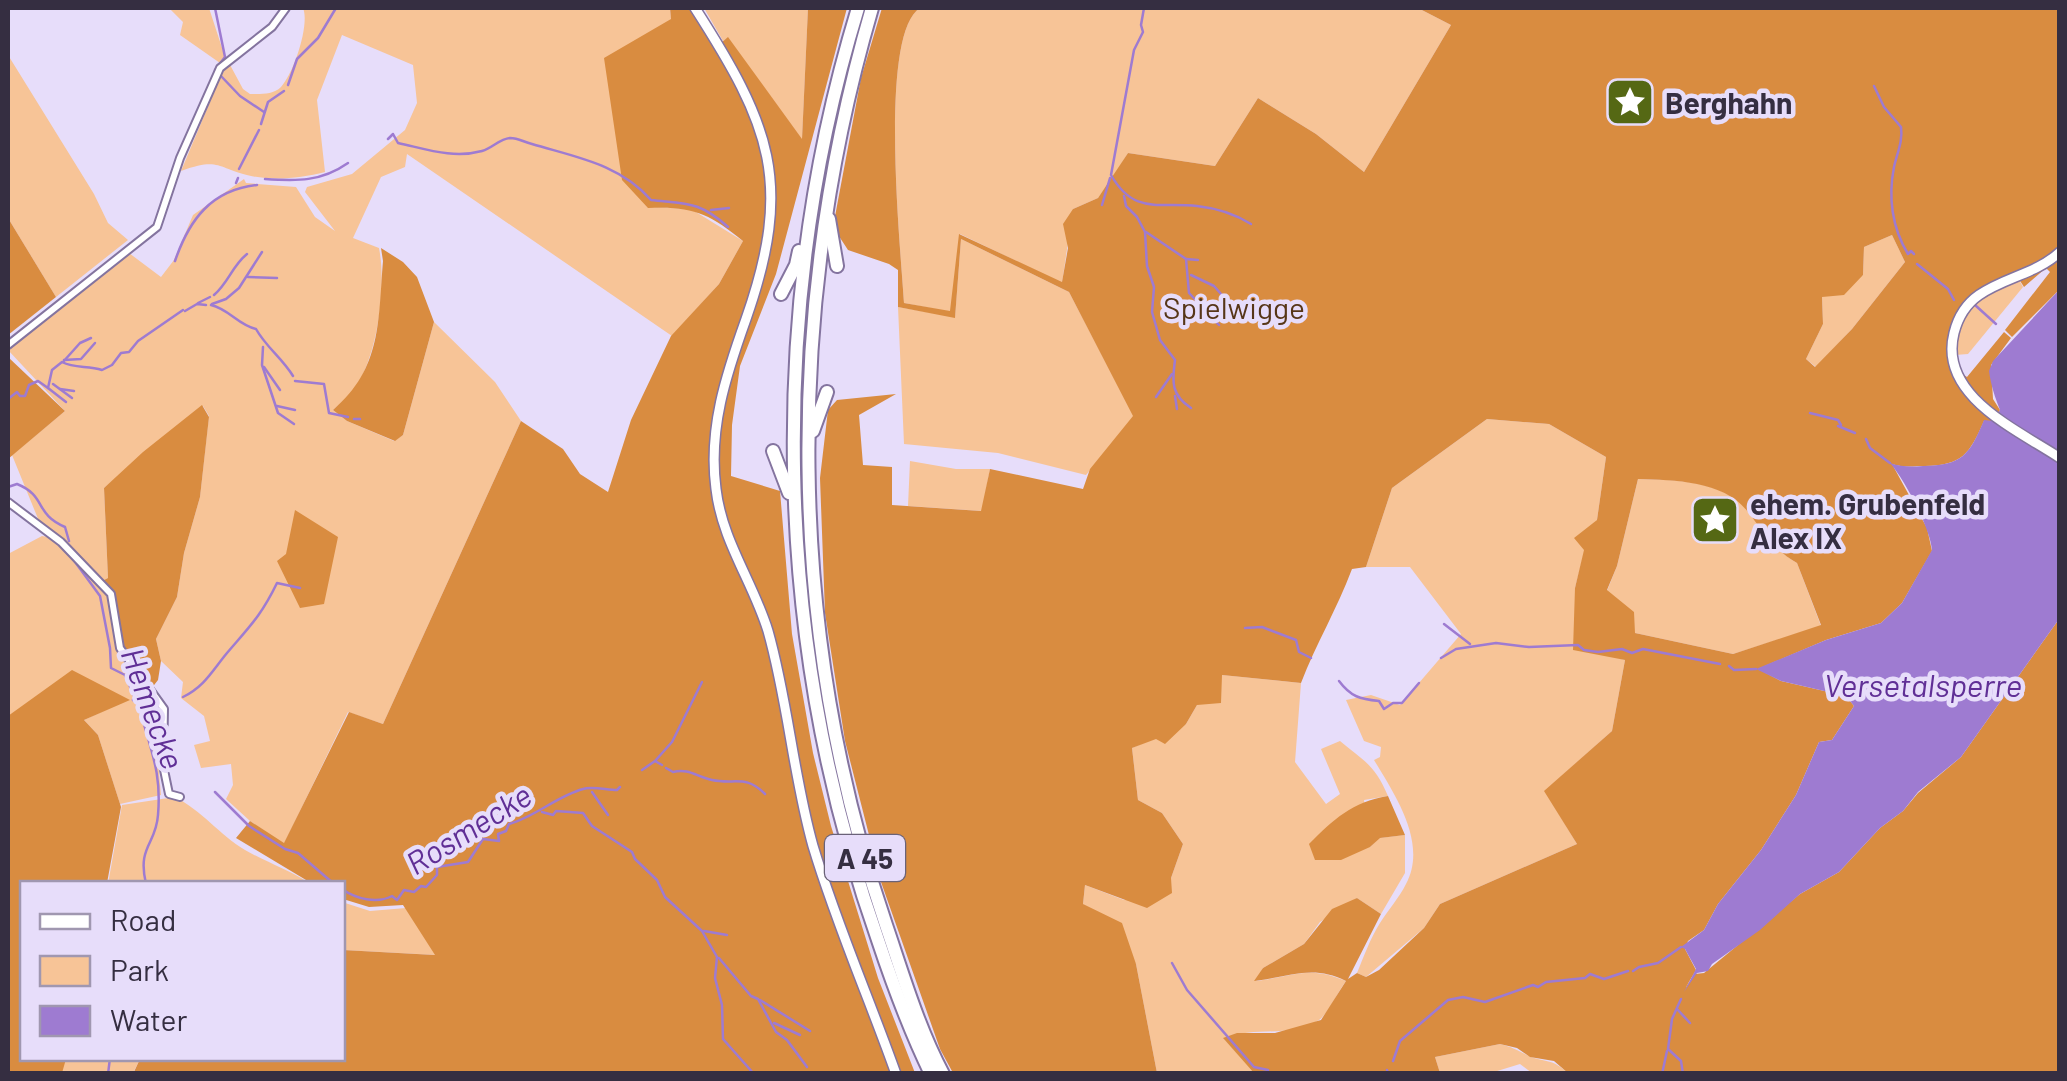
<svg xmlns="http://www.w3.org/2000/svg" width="2067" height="1081" font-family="Barlow,sans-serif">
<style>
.green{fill:#f7c497}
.forest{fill:#d98c40;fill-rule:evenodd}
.water{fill:#9e7bd1}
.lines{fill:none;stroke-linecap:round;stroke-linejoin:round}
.stream{stroke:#9e7bd1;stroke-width:2.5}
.street-casing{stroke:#84749f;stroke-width:10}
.secondary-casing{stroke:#84749f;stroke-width:12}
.highway-casing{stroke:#84749f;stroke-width:16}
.street{stroke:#fff;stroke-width:6}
.secondary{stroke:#fff;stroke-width:9}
.highway{stroke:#fff;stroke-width:12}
.labels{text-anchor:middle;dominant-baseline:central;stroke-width:9;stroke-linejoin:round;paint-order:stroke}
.shield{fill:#e7ddfa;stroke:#6a6278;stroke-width:2.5}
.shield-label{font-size:28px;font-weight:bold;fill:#352e41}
.poi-label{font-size:30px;font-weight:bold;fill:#352e41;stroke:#e7ddfa;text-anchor:start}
.park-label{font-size:30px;fill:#573618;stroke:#e7ddfa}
.water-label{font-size:32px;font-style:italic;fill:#602f96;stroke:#e7ddfa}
</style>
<rect width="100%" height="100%" fill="#e7ddfa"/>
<g class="green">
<path d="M 169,8 L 209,8 L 225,57 L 220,63 L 180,35 L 183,22 Z"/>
<path d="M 303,8 L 670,8 L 671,18 L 648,207 L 691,209 L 743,241 L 719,284 L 672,336 L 407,154 L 405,167 L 381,177 L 353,238 L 379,248 C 387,288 377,362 351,394 C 346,400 338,405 333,410 L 347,421 L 394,441 L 403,435 L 434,322 L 495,382 L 521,421 L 383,724 L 348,712 L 284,844 L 250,821 L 226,799 L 233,785 L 231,764 L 201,768 L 194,745 L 210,741 L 204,716 L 181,698 L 183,682 L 161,661 L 156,639 L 177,597 L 184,553 L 200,497 L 209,416 L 203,406 L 104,488 L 108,578 L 102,581 L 41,526 L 12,455 L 65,411 L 8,350 L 129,253 L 161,277 L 174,260 L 193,215 L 244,179 L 246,183 L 296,187 L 315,217 L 335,231 L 305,192 L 307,187 L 352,174 L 405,130 L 417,103 L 413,65 L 342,35 L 317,100 L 325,172 C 301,178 275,181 251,176 C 216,168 220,157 181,171 L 220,78 L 229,63 L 243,89 L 250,94 C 260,94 273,95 281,87 C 294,73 310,24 303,8 Z"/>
<path d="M 704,8 L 808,8 L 802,140 L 728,38 L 723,41 Z"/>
<path d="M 920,8 L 1418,8 L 1451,25 L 1364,172 L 1316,134 L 1258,98 L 1215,166 L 1128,153 L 1092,212 L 1108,184 L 1098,198 L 1073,209 L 1062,283 L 960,234 L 951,312 L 904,303 C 901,252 878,34 920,8 Z"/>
<path d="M 8,55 L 94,194 L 108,223 L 128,240 L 56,297 L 8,218 Z"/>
<path d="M 1892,235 L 1905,262 L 1852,329 L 1816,367 L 1806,359 L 1823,324 L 1822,297 L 1863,275 L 1864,247 Z"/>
<path d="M 961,239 L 1069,292 L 1134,416 L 1086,475 L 998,453 L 904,444 L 898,307 L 955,317 Z"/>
<path d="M 2019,280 L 2023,287 L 1968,354 L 1955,355 C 1959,307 1976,296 2019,280 Z"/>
<path d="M 1487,419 L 1549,424 L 1606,457 L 1597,520 L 1585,549 L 1575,588 L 1608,655 L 1625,660 L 1612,731 L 1545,791 L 1577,844 L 1440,904 L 1424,928 L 1366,977 L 1357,973 C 1364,956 1370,939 1380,923 C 1388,910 1399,898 1406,884 C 1428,843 1395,795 1374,760 L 1380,757 L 1381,747 L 1364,741 L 1346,700 L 1371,695 L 1400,705 L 1461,634 L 1410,567 L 1366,567 L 1392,488 Z"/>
<path d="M 910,461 L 956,469 L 990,469 L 982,511 L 908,506 Z"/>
<path d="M 1638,479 C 1674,480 1724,480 1748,511 C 1763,530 1775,551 1797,563 L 1821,626 L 1733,654 L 1635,633 L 1607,591 L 1617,566 Z"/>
<path d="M 42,536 L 53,538 L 107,591 L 162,712 L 161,750 L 157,751 L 161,795 L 120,804 L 98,735 L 84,720 L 129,699 L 8,716 L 8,554 Z"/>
<path d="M 1222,675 L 1301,683 L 1295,762 L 1326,804 L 1340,794 L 1321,749 L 1340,741 C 1364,761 1375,765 1388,796 L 1364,800 L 1370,847 L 1379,838 L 1405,835 L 1405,873 L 1381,914 L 1357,898 L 1320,922 L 1304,944 L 1263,968 L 1256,981 C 1294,976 1309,965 1346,981 C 1338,991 1329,1013 1319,1020 C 1290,1039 1253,1025 1224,1039 L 1255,1073 L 1157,1073 L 1136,964 L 1083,904 L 1085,885 L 1124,900 L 1171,878 L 1183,844 L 1162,813 L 1138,800 L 1132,748 L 1186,724 L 1197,705 Z"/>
<path d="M 175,797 C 201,810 220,835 245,850 C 266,862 289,870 309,883 L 108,884 L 122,805 Z"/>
<path d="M 342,902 L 370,911 L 406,908 L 436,955 L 343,950 Z"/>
<path d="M 8,946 L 22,1058 L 140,1059 L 133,1073 L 8,1073 Z"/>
<path d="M 1500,1044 C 1513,1047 1520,1052 1531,1057 C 1549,1063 1552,1059 1568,1073 L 1532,1073 L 1520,1064 L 1494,1072 L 1440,1073 L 1435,1057 Z"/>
</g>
<g class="forest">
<path d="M 670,8 L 698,8 L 721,43 L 728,37 L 802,139 L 808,8 L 847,8 L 776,274 L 740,366 L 732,425 L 731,476 L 780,491 L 792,634 L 813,753 L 831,826 L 878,978 L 915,1073 L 133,1074 L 140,1059 L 342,1058 L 343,950 L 435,955 L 403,905 L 369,907 L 343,899 L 342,884 L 311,883 L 236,838 L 250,821 L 284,843 L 349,712 L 383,724 L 521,421 L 563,449 L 580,474 L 608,492 L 631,420 L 671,336 L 719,284 L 743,241 C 709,213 692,206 648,208 L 622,180 L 604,58 L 671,19 Z"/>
<path d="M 882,8 L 920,8 C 878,34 901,252 904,303 L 950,311 L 959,234 L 1062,282 L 1068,248 L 1063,224 L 1073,209 L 1098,198 L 1128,153 L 1215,166 L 1258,98 L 1316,134 L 1364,172 L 1451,25 L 1418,8 L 2059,8 L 2059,290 L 2012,337 L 2005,330 L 2050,272 L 2046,268 L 2024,287 L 2015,273 C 1973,290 1939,315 1950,366 L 1967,377 L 2004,332 L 2011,338 L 1991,365 L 1993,399 L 2000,410 L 1993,421 L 1984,421 C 1969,455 1962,465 1925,466 C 1913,466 1904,468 1892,464 L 1927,528 L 1932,551 L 1902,603 L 1881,623 L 1826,640 L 1758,669 L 1781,681 L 1846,696 L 1854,706 L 1832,740 L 1819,742 L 1796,795 L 1761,850 L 1718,904 L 1704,930 L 1688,941 L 1685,949 L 1696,970 L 1686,987 L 1695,974 L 1704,973 L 1800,894 L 1839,872 L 1880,828 L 1903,811 L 1918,793 L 1961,757 L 2059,619 L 2059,1073 L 1568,1073 L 1554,1061 L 1530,1057 L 1517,1048 L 1500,1044 L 1435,1057 L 1440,1073 L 1254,1073 L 1223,1038 L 1237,1033 L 1275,1033 L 1321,1020 L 1346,981 C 1313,964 1289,977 1254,981 L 1263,968 L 1304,944 L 1332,909 L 1357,898 L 1381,914 L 1348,979 L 1357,973 L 1366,977 L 1379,970 L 1424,928 L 1440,904 L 1577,844 L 1544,791 L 1612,731 L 1625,660 L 1573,650 L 1575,588 L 1584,550 L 1574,538 L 1597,520 L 1606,457 L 1549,424 L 1487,419 L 1392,488 L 1366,567 L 1352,569 C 1337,609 1316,644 1301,683 L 1222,675 L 1221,703 L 1197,705 L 1186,724 L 1165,744 L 1156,739 L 1132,748 L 1138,800 L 1162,813 L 1183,844 L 1171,878 L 1172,893 L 1147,908 L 1085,885 L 1083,904 L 1122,923 L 1136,964 L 1157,1073 L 953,1073 L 940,1049 L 881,882 L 845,741 L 825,613 L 820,478 L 828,410 L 837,400 L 896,394 L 859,415 L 863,465 L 892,467 L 892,505 L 981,511 L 990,469 L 1083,489 L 1090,469 L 1133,416 L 1069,292 L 961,239 L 955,318 L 898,307 L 898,270 L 889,264 L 848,250 L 833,227 L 861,78 ZM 1892,235 L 1905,262 L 1852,329 L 1815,367 L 1806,359 L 1823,324 L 1822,297 L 1844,295 L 1863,275 L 1864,247 ZM 1638,479 C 1675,480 1725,481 1748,512 C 1763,531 1775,551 1797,563 L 1821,625 L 1733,654 L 1635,633 L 1634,612 L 1607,590 L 1617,566 Z"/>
<path d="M 8,218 L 56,297 L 8,335 Z"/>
<path d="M 381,248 L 403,262 L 417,277 L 434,322 L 403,435 L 395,441 L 347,421 L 333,410 C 382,368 378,321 383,261 Z"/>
<path d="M 8,357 L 65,411 L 8,459 Z"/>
<path d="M 202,405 L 209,417 L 200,497 L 184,553 L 177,597 L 156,639 L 161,661 L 158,680 L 151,689 L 121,647 L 113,592 L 102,581 L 108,578 L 104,488 L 143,452 Z"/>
<path d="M 295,510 L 338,537 L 324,604 L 300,608 L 277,561 L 286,554 Z"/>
<path d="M 72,670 L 130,700 L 84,720 L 98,735 L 121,807 L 107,883 L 22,884 L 22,1058 L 66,1059 L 62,1073 L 8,1073 L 8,716 Z"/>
<path d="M 1388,796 L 1405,835 L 1380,838 L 1370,847 L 1341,860 L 1315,860 L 1309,844 C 1334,819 1352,802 1388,796 Z"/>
</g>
<path class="water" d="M 2059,290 L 2059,619 L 1961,757 L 1918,792 L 1903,811 L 1880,828 L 1839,872 L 1800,894 L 1760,930 L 1712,964 L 1708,971 L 1697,973 L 1684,992 L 1696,969 L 1685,949 L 1681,947 L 1704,930 L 1718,904 L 1761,850 L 1796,795 L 1819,742 L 1832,740 L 1854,706 L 1846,696 L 1781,681 L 1756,669 L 1826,640 L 1881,623 L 1902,603 L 1932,550 C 1930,528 1905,480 1890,463 C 1902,467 1910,467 1923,466 C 1962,465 1969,456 1984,420 L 1993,421 L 2000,410 C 1995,397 1991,386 1989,371 L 1993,361 Z"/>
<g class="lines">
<g class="stream">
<path d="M 1144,8 L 1141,25 L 1143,32 L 1134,50 L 1111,175 C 1134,215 1158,202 1197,206 C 1215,208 1235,214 1251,224"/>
<path d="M 215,70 L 225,57 L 215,8"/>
<path d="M 220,75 L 240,96 L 264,112"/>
<path d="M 288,85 L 297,59 L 318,38 L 336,8"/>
<path d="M 1874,86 L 1884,107 L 1901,127 C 1903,142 1897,153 1894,167 C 1888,197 1892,228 1908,254 L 1911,251 L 1914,254"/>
<path d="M 261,124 L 268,102 L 284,91"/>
<path d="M 388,139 L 393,134 L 398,143 C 426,149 453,159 482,151 C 493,148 499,139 510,138 C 519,138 523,142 532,144 C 575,157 620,164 651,200 C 687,204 699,201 728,227"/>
<path d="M 239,169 L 259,130"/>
<path d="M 265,179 C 297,181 321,182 348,163"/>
<path d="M 236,183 L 238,178"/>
<path d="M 1124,196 L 1126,206 L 1137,217 L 1145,232 L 1147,266 L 1154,287 L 1152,312 L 1160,340 L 1175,360 C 1172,382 1171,395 1191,408"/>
<path d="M 1102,205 L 1110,178"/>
<path d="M 711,210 L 729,208"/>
<path d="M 1146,232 L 1186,259 L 1189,293 L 1219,325"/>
<path d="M 1186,259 L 1198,260"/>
<path d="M 175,261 C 189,220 211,190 257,185"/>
<path d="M 1917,264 L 1948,289 L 1954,300"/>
<path d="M 1191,275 L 1214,286 L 1229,303"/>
<path d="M 248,277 L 277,278"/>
<path d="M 214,295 C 229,282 232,266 247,254"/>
<path d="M 198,303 L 210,297"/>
<path d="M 212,304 L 226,299 L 239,288 L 262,252"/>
<path d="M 211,305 C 229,309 238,325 256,329 C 266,347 282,358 293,376"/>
<path d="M 1975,305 L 1996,324"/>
<path d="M 185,311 L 197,304 L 206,305"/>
<path d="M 263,347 L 262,365 L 278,413 L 294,424"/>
<path d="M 64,360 L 81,359 L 95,343"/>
<path d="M 63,362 L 80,343 L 91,338"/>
<path d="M 264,367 L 280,390"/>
<path d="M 295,381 L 324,384 L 329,413 L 348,417"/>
<path d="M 53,384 L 72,398"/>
<path d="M 48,388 L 66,402"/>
<path d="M 60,389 L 74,391"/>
<path d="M 1175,396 L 1177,409"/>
<path d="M 1156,397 L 1172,374"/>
<path d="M 8,399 L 17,392 L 20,396 L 25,396 L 29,385 L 38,381 L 48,388 L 52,370 L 62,362 C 75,369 88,365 102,370 L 112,365 L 121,353 L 129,352 L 138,341 L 183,310"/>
<path d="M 277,406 L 295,410"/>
<path d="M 1810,413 L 1838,420 L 1841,425"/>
<path d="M 354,419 L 360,419"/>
<path d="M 1838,426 L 1855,433"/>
<path d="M 1866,439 L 1870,448 L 1890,463"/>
<path d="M 8,487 L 17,484 C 47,496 34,514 65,527 L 69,541"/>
<path d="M 70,555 L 100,596 L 110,648 L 111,668 L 125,675 L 135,698 L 133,700 L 139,705 C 149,748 162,769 158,815 C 156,845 137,846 146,884"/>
<path d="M 1444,624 L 1470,644"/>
<path d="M 1245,628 L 1262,627 L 1296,640 L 1299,652 L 1311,658"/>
<path d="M 1441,658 L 1456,649 L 1496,643 L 1529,647 L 1578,645 L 1584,650 L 1598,652 L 1622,649 L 1632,653 L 1643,649 L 1720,664"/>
<path d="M 1729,666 L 1734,670 L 1756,669"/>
<path d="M 1339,681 C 1351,697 1360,699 1379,701 L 1384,709 L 1393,703 L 1402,703 L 1419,683"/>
<path d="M 183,697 C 205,686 212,671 227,653 C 250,626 261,616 277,583 L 300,588"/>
<path d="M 655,761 L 672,742 L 702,682"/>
<path d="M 666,768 L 673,772 C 689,768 697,777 712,780 C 735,785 745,774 765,794"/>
<path d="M 642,770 L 655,761 L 662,765"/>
<path d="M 215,792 L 249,826 L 285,849 L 298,853 L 334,884"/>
<path d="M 592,792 L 608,815"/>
<path d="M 542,812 L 553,815 L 556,811 L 583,813 L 592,826 L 632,852 L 635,859 L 657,880 L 665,897 L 702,931 L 717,957 L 715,978 L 722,1005 L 723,1039 L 754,1074"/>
<path d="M 342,889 C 356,899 377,904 392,896 L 397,900 L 404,890 L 414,892 L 421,886 L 426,887 L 437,875 L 437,867 L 468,862 L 483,839 L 499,841 L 498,834 L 506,831 L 509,824 C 535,817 557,796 583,789 C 592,786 607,790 617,790 L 620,787"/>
<path d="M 704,931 L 727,935"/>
<path d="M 719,958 L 751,996 L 758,999 L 776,1032 L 787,1040 L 807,1067"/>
<path d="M 1172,963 L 1187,990 L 1254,1067 L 1268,1070"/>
<path d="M 1633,971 L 1639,967 L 1658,963 L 1681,947"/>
<path d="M 1681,999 L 1672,1019 L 1668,1049 L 1681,1061 L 1683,1074"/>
<path d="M 760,1000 L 810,1031"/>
<path d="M 1677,1009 L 1690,1023"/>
<path d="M 774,1023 L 800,1035"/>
<path d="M 1393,1061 L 1400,1041 L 1448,1000 L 1463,997 L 1485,1002 L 1533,985 L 1538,987 L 1546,982 L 1585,978 L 1590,974 L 1604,979 L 1628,971"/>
<path d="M 1387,1070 L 1388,1074"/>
<path d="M 108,1074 L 110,1058"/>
<path d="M 1662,1074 L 1667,1051"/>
</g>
<g class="street-casing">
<g id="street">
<path d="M 8,345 L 157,227 L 180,158 L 220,68 L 272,27 L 286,8"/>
<path d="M 8,502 L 61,542 L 111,594 L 120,648 L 164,709 L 163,765 L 169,794 L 180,797"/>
</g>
</g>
<g class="secondary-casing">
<g id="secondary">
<path d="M 695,8 C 770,125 794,182 746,319 C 726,375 708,429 716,489 C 722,541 753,582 768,631 C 788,701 793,775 813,846 C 836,923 869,998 896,1074"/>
<path d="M 2060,252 C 2036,274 2005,277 1979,295 C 1966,304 1958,317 1954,333 C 1938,396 2018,430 2060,458"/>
</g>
</g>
<g class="highway-casing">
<g id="highway">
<path d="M 858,8 C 766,309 773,642 878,940 C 893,985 910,1031 931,1074"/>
<path d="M 872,8 C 785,306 785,629 886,925 C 903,975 918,1027 943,1074"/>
<path d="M 829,219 L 837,266"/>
<path d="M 781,294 L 796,265 L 799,251"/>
<path d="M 813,431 L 827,392"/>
<path d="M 773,451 L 789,493"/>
</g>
</g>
<use href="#street" class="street"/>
<use href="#secondary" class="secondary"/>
<use href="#highway" class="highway"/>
</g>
<defs>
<g id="sight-square" transform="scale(2.5)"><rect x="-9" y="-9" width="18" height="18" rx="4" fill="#556814" stroke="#e7ddfa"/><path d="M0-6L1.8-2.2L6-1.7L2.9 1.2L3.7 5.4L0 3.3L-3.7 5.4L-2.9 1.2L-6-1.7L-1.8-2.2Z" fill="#fff"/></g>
</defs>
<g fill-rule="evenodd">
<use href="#sight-square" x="1630" y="102"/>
<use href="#sight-square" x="1715" y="520"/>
</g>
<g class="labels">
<rect class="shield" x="825" y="835" width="80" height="46" rx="8"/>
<g class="shield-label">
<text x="865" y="858">A 45</text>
</g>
<g class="poi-label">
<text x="1665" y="102">Berghahn</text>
<text x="1750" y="503">ehem. Grubenfeld<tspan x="1750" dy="34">Alex IX</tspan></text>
</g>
<g class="park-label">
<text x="1234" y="307">Spielwigge</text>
</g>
<g class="water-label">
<text x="1923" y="684">Versetalsperre</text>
<text transform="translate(154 708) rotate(70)">Hemecke</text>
<text transform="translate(468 828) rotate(-32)">Rosmecke</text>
</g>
</g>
<rect width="2067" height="1081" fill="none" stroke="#352e41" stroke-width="20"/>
<rect x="20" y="881" width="325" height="180" fill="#e7ddfa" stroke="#a097b0" stroke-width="2.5"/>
<rect x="40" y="914" width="50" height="15" fill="#ffffff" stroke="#a097b0" stroke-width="2.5"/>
<text x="110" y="931" font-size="30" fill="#352e41">Road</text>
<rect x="40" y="956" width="50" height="30" fill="#f7c497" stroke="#a097b0" stroke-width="2.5"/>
<text x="110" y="981" font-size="30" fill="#352e41">Park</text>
<rect x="40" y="1006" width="50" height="30" fill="#9e7bd1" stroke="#a097b0" stroke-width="2.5"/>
<text x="110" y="1031" font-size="30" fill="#352e41">Water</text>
</svg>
